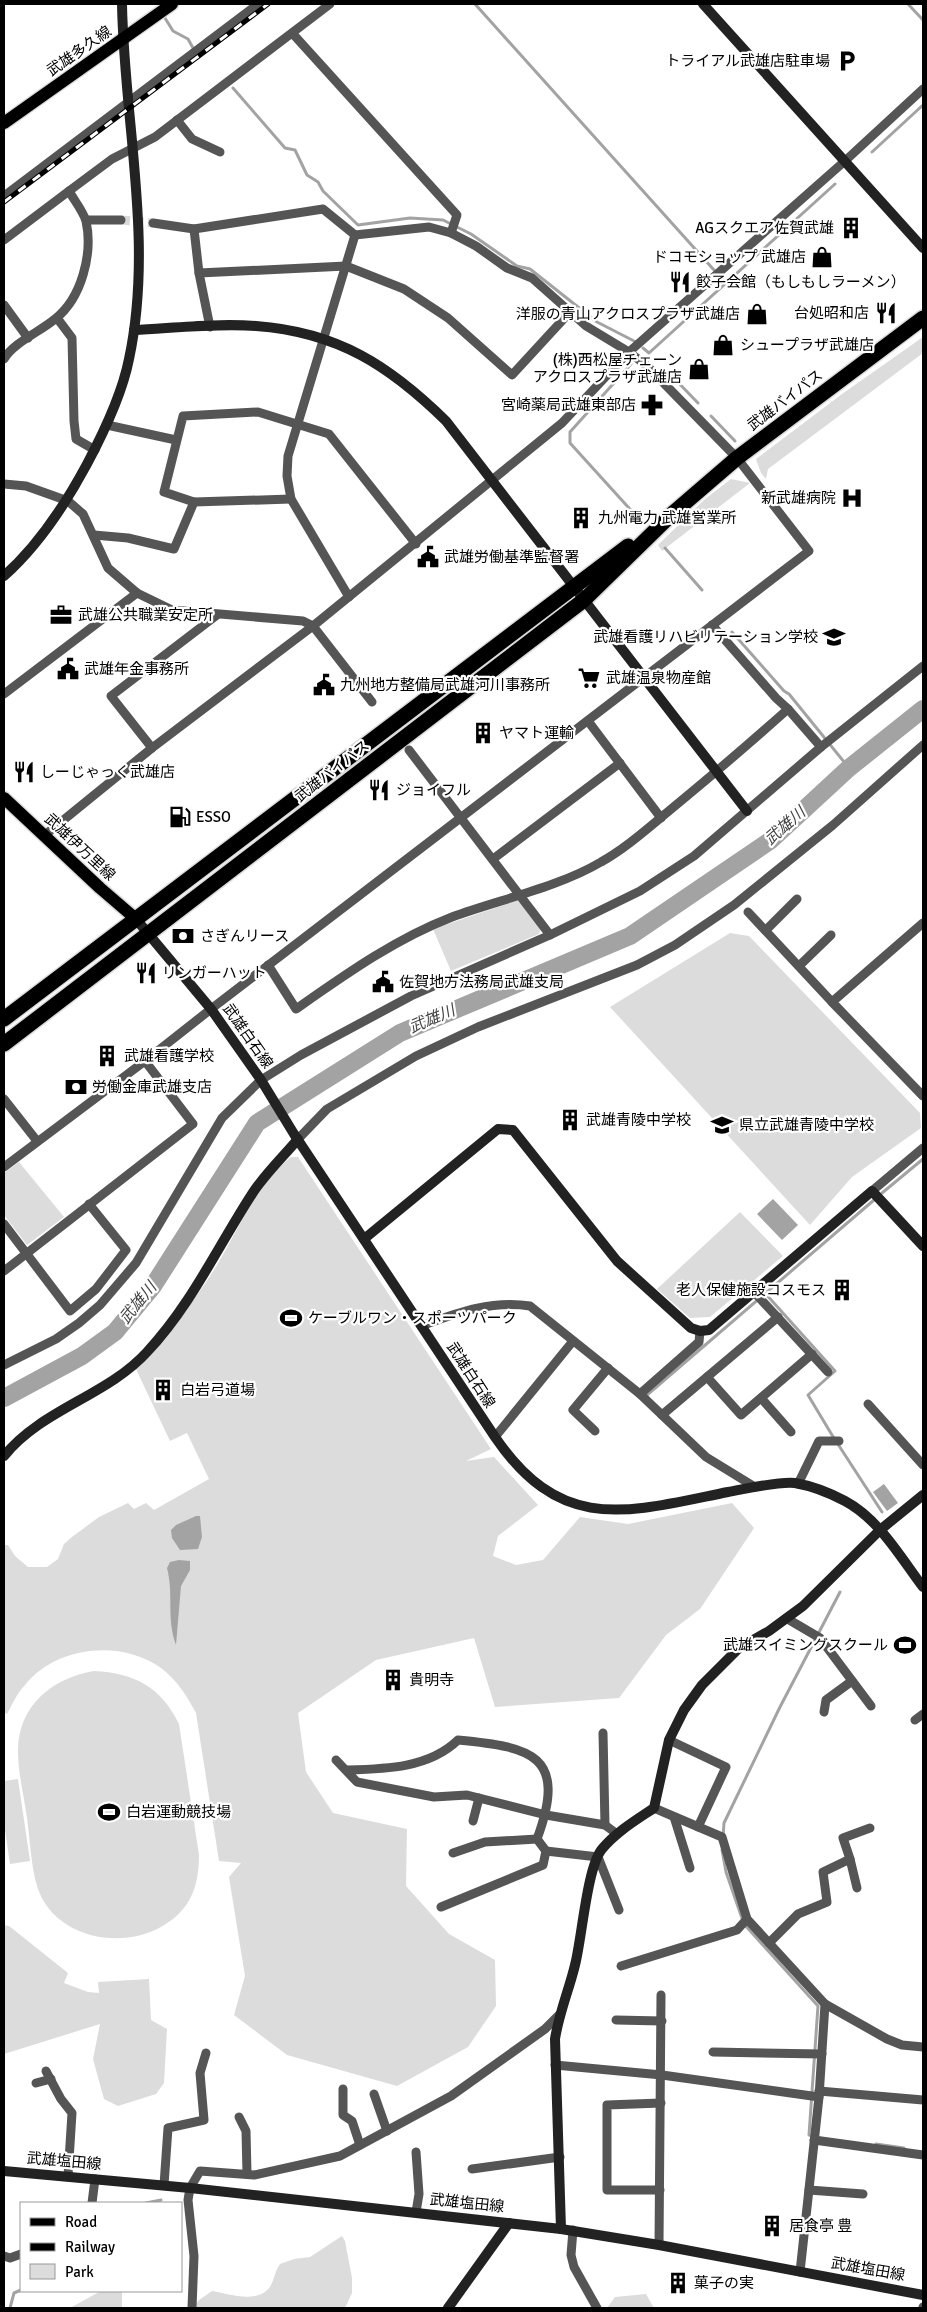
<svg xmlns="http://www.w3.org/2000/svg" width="927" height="2312" font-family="Signika,'Noto Sans JP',sans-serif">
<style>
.green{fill:#dcdcdc}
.water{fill:#a3a3a3}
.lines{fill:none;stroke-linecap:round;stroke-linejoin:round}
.stream{stroke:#a3a3a3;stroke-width:3}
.river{stroke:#a3a3a3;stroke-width:18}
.street-tunnel{stroke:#d9d9d9;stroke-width:9;stroke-dasharray:9 4.5;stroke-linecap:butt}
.primary-casing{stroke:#dbdbdb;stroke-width:15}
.highway-casing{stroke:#dbdbdb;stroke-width:18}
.street{stroke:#555;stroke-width:9}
.secondary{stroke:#222;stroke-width:10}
.primary{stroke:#000;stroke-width:12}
.highway{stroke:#000;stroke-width:15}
.rail-casing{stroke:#000;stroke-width:5}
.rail{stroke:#fff;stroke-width:3;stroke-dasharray:9;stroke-linecap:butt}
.labels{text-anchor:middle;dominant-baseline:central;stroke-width:4.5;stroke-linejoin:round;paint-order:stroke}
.street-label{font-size:15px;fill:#000;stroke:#fff}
.poi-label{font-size:15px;fill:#000;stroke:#fff;text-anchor:start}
.water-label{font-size:16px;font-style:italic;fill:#444;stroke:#fff}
</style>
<rect width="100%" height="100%" fill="#fff"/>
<g class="green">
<path d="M 923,337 L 923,353 L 768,469 L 766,479 L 761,473 L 756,459 L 842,394 Z"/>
<path d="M 731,479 L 750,483 L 662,551 L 658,545 L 705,499 Z"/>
<path d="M 519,900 L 541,928 L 539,934 L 451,971 L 433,929 Z"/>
<path d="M 730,933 L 749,936 L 920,1113 L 921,1128 L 852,1177 L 810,1225 L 610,1007 Z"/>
<path d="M 291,1157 L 298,1157 L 491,1449 L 466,1461 L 494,1457 L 538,1505 L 498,1536 L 493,1556 L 516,1565 L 543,1560 L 580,1517 L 628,1524 L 732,1503 L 754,1528 L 700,1609 L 666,1635 L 619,1698 L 495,1707 L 474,1638 L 376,1660 L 298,1713 L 306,1772 L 333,1813 L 407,1829 L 406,1886 L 449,1934 L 495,1960 L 496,2006 L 468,2047 L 397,2086 L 287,2055 L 234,2015 L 245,1976 L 229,1877 L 241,1863 L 219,1861 L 196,1713 C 187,1696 177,1680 161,1668 C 121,1639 56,1646 25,1685 C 17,1693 12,1705 7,1714 L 4,1712 L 4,1545 L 8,1545 L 15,1556 L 28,1567 L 47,1567 L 58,1559 L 64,1544 L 72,1537 L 99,1517 L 128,1503 L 134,1509 L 146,1503 L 154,1510 L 209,1479 L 187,1433 L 170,1441 L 135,1367 C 161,1337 191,1307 212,1273 C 237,1234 254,1186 291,1157 Z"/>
<path d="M 19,1162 L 64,1217 L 27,1245 L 4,1215 L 4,1173 Z"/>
<path d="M 740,1212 L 783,1256 L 710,1317 L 690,1318 L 657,1289 Z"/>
<path d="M 94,1671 C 135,1673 161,1687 179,1724 L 199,1855 C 199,1889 189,1913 157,1929 C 114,1950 52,1935 37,1886 C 31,1866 30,1839 27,1818 C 24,1796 18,1773 18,1751 C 18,1706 52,1678 94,1671 Z"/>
<path d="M 18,1779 L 30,1861 L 10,1864 L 4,1823 L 4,1781 Z"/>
<path d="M 4,1925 L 9,1926 L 68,1973 L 64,1983 L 88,1992 L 99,1993 L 98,1982 L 149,1979 L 151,2020 L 167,2029 L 164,2083 L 156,2094 L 118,2106 L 104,2099 L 93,2059 L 100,2024 L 4,2054 Z"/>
<path d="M 342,2236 L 345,2241 L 352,2278 L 352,2293 L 345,2308 L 192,2308 L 199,2300 L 212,2291 C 229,2294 257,2304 270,2287 C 274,2280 275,2271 280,2264 L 294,2259 L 310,2257 Z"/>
<path d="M 101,2291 L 122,2291 L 122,2308 L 70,2308 Z"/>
<path d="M 646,2294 L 654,2308 L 607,2308 L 615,2297 Z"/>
</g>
<g class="water">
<path d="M 773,1199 L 798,1225 L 782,1240 L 757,1214 Z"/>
<path d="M 884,1484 L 898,1503 L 887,1511 L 873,1492 Z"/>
<path d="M 196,1516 L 200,1516 L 202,1537 L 198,1549 L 180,1550 L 172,1538 L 171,1530 L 176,1525 Z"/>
<path d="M 179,1560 L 190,1561 L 190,1570 L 181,1586 L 176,1645 C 166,1617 174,1595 167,1568 L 170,1562 Z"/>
</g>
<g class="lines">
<g class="stream">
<path d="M 475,4 L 714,270"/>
<path d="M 908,4 L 923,20"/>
<path d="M 165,18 L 173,31 L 188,39 L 193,48"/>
<path d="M 233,88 L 285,148 L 295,150 L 307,175 L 318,182 L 323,191 L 358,225 L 410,218 L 443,220 L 471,234 L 517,266 L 530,269 L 597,322 L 636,342"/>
<path d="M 872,152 L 923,105"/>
<path d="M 643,348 L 649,353 L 835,184"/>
<path d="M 631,364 L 570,432 L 570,443 L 638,518"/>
<path d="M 669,373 L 698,403"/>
<path d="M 711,416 L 735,441"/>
<path d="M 665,548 L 702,590"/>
<path d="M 732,632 L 784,691 L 789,694 L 849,768"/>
<path d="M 882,1193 L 923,1159"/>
<path d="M 764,1292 L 835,1371 L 808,1395 L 832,1435 L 882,1512"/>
<path d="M 647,1395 L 874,1200"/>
<path d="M 723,1837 L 724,1823 L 780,1707 L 840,1592"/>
<path d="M 722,1850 L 726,1872 L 744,1924 L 818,2006 L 809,2135 L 812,2136"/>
<path d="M 876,2144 L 904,2148"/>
<path d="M 146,2203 L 161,2200"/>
<path d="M 10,2308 L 14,2293 L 21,2290"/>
</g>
<path class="river" d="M 4,1398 L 82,1356 L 115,1332 L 153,1286 L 257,1123 L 400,1033 L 630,936 L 771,840 L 849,768 L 923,709"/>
<path class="street-tunnel" d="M 121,220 L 153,223"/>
<g class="primary-casing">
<g id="primary">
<path d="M 4,123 L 172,4"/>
<path d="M 4,798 L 100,888 L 136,919"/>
</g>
</g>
<g class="highway-casing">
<g id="highway">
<path d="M 4,1019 L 628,546"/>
<path d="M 4,1044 L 584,600 L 672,514 L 737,458 L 923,318"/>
</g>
</g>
<g class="street">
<path d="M 293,34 L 457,215 L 451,233"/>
<path d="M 177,120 L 192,139 L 220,152"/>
<path d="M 69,191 L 112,159 L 155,137 L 330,4"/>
<path d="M 4,196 L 258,4"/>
<path d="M 86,220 L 121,220"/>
<path d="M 194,229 L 199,273 L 210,327"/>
<path d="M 4,240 L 69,191 C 74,200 83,211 86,221 C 93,253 82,298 55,319 C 41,331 13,343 4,359"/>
<path d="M 199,273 L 346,266 L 404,289 L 448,318 L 512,375 L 570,312"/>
<path d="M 4,305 L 28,338"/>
<path d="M 57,318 L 72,338 L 74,421 L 76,439 L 95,450"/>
<path d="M 107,425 L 176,440"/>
<path d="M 4,484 L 26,486 L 68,501 L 83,514 L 108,568 L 137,593 L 172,610 L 303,621 L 313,626 L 372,702"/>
<path d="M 291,499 L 194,502 L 164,492 L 183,416 L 258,412 L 329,434 L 416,544"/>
<path d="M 94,535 L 128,538 L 174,549 L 194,502"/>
<path d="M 349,597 L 291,499 L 287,476 L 288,456 L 355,235"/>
<path d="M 4,694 L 137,593"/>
<path d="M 788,709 L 821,747"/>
<path d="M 588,721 L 661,818"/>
<path d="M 152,748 L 111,696 L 217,615"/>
<path d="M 409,750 L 550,935"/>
<path d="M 45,835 L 152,748 L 313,626 L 562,423 L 629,352 L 846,160 L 923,89"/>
<path d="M 493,859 L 620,763"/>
<path d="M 748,912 L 832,1002"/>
<path d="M 923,923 L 832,1002 L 923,1096"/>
<path d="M 766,930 L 797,899"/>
<path d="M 268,965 L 296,1009 C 346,974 395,939 452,917 C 498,900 559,887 601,862 C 626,848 648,828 670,810 C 710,777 749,744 788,709 L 776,698 L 712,625"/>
<path d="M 799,966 L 831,935"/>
<path d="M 4,1099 L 37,1141"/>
<path d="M 298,1139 L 327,1109 L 416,1056 L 478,1027 L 637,965 L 675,945 L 734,905 L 833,825 L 923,745"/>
<path d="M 4,1167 L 145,1061 L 211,1009 L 809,551 L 737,458 L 647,366 L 629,352 L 586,326 L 532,278 L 507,268 L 476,246 L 451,233 L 429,227 L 355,235 L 323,209 L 194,229 L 153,223"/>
<path d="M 872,1191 L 923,1148"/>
<path d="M 4,1224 L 70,1311 L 96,1289 L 126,1250 L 89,1204"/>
<path d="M 4,1271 L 193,1124 L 145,1061"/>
<path d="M 754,1292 L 828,1372"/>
<path d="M 421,1326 C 457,1313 491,1300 530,1306 L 640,1394 L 706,1457 L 755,1487"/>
<path d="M 4,1365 L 56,1339 L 79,1323 L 100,1305 L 136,1263 L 222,1118 L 261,1080 L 301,1055 L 411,996 L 550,935 L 640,891 L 694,856 L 821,747 L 923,666"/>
<path d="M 707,1377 L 741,1415 L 812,1354"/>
<path d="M 640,1394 L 699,1342 L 700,1331"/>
<path d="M 761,1398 L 791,1432"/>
<path d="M 868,1404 L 923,1465"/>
<path d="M 662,1415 L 778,1317"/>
<path d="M 595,1431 L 573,1410 L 608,1368"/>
<path d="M 495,1437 L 573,1341"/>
<path d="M 798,1484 L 819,1441 L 839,1441"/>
<path d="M 786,1618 L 820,1638 L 871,1706"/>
<path d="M 824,1712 L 826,1700 L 852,1681"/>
<path d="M 915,1720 L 923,1714"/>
<path d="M 603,1733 L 605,1825"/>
<path d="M 669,1740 L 726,1767 L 698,1827"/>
<path d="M 336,1760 L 357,1782 L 434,1797 L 467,1795 L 546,1815 L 605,1825 L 617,1834"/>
<path d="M 347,1770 C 386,1769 429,1768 458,1740 C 532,1747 568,1755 537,1839 L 546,1851"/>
<path d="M 654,1808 L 722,1837 L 747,1919 L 825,2004 L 887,2039 L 902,2045 L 923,2047"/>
<path d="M 674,1817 L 690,1868"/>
<path d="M 473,1821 L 479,1798"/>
<path d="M 453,1853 L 485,1842 L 537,1839"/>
<path d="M 850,1859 L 857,1888"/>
<path d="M 441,1907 L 543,1865 L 546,1851 L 598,1857 L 619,1910"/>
<path d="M 769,1943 L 798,1914 L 827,1902 L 823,1872 L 850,1859 L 843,1838 L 870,1828"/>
<path d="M 621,1966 L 737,1930 L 747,1919"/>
<path d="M 616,2020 L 662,2021"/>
<path d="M 713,2052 L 822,2054"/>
<path d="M 555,2065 L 662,2075 L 819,2097 L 800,2272"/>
<path d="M 46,2071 L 61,2099 L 72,2113 L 68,2176"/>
<path d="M 36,2083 L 51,2079"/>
<path d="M 343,2089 L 343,2115 L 352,2121 L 360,2145"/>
<path d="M 819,2091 L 923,2100"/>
<path d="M 374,2094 L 387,2131"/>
<path d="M 819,2097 L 825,2004"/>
<path d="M 239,2117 L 246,2131 L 247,2174"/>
<path d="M 814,2140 L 923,2155"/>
<path d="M 416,2152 L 419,2194 L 416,2212"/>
<path d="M 472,2169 L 560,2157"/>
<path d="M 164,2185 L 168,2128 L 204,2120 L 200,2073 L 206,2053"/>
<path d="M 660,2190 L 607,2190 L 607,2105 L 661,2103"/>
<path d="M 809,2190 L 863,2194"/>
<path d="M 92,2203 L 95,2179"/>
<path d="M 573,2230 L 571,2255 L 574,2267 L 597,2308"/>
<path d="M 659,2245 L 661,1995"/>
<path d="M 4,2256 L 10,2258 L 21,2254"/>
<path d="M 192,2308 L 194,2256 L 188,2200 L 190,2188 L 200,2171 L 254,2175 L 340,2156 L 451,2096 L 545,2029 L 559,2015"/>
<path d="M 923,2308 L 923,2307"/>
</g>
<g class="secondary">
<path d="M 703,4 L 923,248"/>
<path d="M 134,330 C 174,328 216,323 256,326 C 338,332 390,366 446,421 L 747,811"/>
<path d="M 4,576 C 39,545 65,505 87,464 C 104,432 122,395 129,359 C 154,242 124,122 122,4"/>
<path d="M 136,919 L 211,1009 L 261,1080 L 294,1134 L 495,1437 C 562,1535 628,1512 728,1492 C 745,1489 779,1481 795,1483 C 812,1486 830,1493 845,1501 C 879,1519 901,1558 923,1587"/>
<path d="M 364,1239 L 498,1129 L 513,1130 L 617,1261 L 691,1328 L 700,1331 L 709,1330 L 872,1191 L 923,1246"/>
<path d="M 4,1456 C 42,1409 107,1396 147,1352 C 191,1305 217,1248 252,1194 C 264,1175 283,1157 298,1139"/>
<path d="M 4,2171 L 190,2188 L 561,2229 L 659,2245 L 923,2295"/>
<path d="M 561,2229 L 555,2039 C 559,2013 569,1990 575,1965 C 582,1938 587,1867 602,1849 C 616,1832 636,1820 654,1808 L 669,1740 L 684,1710 L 702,1685 L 739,1648 L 769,1631 L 803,1606 L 880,1530 L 923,1495"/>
<path d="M 448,2308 L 509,2223"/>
</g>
<use href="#primary" class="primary"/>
<use href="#highway" class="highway"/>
<g class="rail-casing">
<path id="rail" d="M 4,202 L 268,4"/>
</g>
<use href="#rail" class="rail"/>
</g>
<defs>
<g id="parking-bare" transform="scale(1.725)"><path d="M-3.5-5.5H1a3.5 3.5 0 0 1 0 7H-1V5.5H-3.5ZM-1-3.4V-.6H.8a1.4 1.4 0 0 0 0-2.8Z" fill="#000" stroke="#fff" stroke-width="2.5" paint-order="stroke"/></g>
<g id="building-bare" transform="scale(1.725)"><path d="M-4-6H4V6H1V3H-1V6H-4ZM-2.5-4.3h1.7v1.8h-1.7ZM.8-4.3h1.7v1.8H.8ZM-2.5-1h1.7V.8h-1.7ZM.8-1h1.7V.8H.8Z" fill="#000" stroke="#fff" stroke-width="2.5" paint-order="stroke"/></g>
<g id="shop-bare" transform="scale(1.725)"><path d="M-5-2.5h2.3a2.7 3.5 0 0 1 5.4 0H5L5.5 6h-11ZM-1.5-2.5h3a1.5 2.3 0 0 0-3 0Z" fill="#000" stroke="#fff" stroke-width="2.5" paint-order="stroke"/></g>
<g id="restaurant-bare" transform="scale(1.725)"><path d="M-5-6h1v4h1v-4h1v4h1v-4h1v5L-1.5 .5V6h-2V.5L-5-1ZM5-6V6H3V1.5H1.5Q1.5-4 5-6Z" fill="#000" stroke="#fff" stroke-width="2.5" paint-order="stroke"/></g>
<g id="pharmacy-bare" transform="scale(1.725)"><path d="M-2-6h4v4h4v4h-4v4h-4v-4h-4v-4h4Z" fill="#000" stroke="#fff" stroke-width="2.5" paint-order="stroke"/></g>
<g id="hospital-bare" transform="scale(1.725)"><path d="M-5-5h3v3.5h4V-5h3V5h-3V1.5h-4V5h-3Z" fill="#000" stroke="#fff" stroke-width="2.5" paint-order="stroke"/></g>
<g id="civic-bare" transform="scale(1.725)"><path d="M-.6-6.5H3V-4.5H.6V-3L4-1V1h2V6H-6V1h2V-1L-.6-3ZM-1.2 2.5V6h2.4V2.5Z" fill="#000" stroke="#fff" stroke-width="2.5" paint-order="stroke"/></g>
<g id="office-bare" transform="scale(1.725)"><path d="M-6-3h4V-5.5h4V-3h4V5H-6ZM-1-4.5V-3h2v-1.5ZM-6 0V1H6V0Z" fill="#000" stroke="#fff" stroke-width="2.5" paint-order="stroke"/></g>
<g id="university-bare" transform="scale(1.725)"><path d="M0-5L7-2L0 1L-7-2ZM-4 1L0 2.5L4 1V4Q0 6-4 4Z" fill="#000" stroke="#fff" stroke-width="2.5" paint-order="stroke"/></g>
<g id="supermarket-bare" transform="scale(1.725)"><path d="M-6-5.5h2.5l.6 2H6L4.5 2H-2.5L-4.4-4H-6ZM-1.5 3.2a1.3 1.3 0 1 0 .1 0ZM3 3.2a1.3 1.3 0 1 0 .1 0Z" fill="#000" stroke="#fff" stroke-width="2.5" paint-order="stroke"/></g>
<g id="fuel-bare" transform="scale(1.725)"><path d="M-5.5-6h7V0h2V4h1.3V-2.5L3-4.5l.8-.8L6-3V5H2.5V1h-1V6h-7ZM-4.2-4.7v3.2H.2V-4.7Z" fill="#000" stroke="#fff" stroke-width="2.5" paint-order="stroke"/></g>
<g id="bank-bare" transform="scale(1.725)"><path d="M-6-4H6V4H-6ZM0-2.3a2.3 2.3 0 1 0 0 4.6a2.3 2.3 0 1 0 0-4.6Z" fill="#000" stroke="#fff" stroke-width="2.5" paint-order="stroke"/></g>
<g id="school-bare" transform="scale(1.725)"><path d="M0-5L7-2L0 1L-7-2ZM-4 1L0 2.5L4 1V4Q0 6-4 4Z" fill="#000" stroke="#fff" stroke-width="2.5" paint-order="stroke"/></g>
<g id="stadium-bare" transform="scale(1.725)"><path d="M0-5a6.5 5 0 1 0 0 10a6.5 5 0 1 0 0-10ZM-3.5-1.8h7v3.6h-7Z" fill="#000" stroke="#fff" stroke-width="2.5" paint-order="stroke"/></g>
</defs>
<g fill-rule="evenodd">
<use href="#parking-bare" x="847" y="61"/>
<use href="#building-bare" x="851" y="228"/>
<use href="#shop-bare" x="822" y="257"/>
<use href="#restaurant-bare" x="680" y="282"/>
<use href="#restaurant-bare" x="886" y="313"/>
<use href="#shop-bare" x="757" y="314"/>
<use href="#shop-bare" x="723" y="345"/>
<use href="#shop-bare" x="699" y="369"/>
<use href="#pharmacy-bare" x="652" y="405"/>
<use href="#hospital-bare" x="852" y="498"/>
<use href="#building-bare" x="581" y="518"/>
<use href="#civic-bare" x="428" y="557"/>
<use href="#office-bare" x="61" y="615"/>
<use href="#university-bare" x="834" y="637"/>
<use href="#civic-bare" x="68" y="669"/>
<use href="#supermarket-bare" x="589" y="678"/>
<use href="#civic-bare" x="324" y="685"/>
<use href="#building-bare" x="483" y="733"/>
<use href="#restaurant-bare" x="24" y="772"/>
<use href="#restaurant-bare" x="379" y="790"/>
<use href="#fuel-bare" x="180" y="817"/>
<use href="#bank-bare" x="183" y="936"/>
<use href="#restaurant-bare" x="146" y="973"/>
<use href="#civic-bare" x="383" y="982"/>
<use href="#building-bare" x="107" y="1056"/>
<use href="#bank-bare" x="76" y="1087"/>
<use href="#building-bare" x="570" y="1120"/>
<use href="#school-bare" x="722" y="1125"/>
<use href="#building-bare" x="842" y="1290"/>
<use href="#stadium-bare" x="291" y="1318"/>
<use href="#building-bare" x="163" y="1390"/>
<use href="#stadium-bare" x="905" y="1645"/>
<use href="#building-bare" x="393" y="1680"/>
<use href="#stadium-bare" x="109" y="1812"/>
<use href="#building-bare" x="772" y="2226"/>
<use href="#building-bare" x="678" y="2283"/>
</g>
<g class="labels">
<g class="street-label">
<text transform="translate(79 51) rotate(-35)">武雄多久線</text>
<text transform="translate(785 400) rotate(-37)">武雄バイパス</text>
<text transform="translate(332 771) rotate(-38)">武雄バイパス</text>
<text transform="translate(80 847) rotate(43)">武雄伊万里線</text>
<text transform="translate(248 1036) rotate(55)">武雄白石線</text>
<text transform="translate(471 1375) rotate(57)">武雄白石線</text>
<text transform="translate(64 2161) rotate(5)">武雄塩田線</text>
<text transform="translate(467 2203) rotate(6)">武雄塩田線</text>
<text transform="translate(868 2269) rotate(10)">武雄塩田線</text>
</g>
<g class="poi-label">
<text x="830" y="61" text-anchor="end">トライアル武雄店駐車場</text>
<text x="834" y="228" text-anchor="end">AGスクエア佐賀武雄</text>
<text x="806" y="257" text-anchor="end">ドコモショップ 武雄店</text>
<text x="696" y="282">餃子会館（もしもしラーメン）</text>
<text x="869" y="313" text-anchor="end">台処昭和店</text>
<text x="740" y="314" text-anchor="end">洋服の青山アクロスプラザ武雄店</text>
<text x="740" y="345">シュープラザ武雄店</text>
<text x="682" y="360" text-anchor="end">(株)西松屋チェーン<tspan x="682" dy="17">アクロスプラザ武雄店</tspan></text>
<text x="636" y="405" text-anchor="end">宮崎薬局武雄東部店</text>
<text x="836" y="498" text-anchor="end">新武雄病院</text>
<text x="598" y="518">九州電力 武雄営業所</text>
<text x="444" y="557">武雄労働基準監督署</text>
<text x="78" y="615">武雄公共職業安定所</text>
<text x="818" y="637" text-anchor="end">武雄看護リハビリテーション学校</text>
<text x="84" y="669">武雄年金事務所</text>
<text x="606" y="678">武雄温泉物産館</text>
<text x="340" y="685">九州地方整備局武雄河川事務所</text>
<text x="499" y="733">ヤマト運輸</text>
<text x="40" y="772">しーじゃっく武雄店</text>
<text x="396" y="790">ジョイフル</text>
<text x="196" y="817">ESSO</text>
<text x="200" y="936">さぎんリース</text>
<text x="162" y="973">リンガーハット</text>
<text x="399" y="982">佐賀地方法務局武雄支局</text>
<text x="124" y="1056">武雄看護学校</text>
<text x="92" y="1087">労働金庫武雄支店</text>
<text x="586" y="1120">武雄青陵中学校</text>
<text x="739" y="1125">県立武雄青陵中学校</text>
<text x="826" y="1290" text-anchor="end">老人保健施設コスモス</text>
<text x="308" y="1318">ケーブルワン・スポーツパーク</text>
<text x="180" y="1390">白岩弓道場</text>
<text x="888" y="1645" text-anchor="end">武雄スイミングスクール</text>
<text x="409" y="1680">貴明寺</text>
<text x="126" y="1812">白岩運動競技場</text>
<text x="789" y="2226">居食亭 豊</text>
<text x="694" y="2283">菓子の実</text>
</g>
<g class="water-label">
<text transform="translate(785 826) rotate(-41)">武雄川</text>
<text transform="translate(432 1019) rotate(-23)">武雄川</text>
<text transform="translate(138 1303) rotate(-51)">武雄川</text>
</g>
</g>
<rect width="927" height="2312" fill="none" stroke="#000000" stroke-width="10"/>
<rect x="20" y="2202" width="162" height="90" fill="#ffffff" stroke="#999999"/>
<rect x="30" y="2218" width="25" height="8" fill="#000000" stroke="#999999"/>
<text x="65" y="2227" font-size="15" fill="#000000">Road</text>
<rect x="30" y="2243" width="25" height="8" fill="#000000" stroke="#999999"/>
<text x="65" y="2252" font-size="15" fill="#000000">Railway</text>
<rect x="30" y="2264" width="25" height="15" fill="#dcdcdc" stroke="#999999"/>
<text x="65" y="2277" font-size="15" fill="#000000">Park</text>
</svg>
